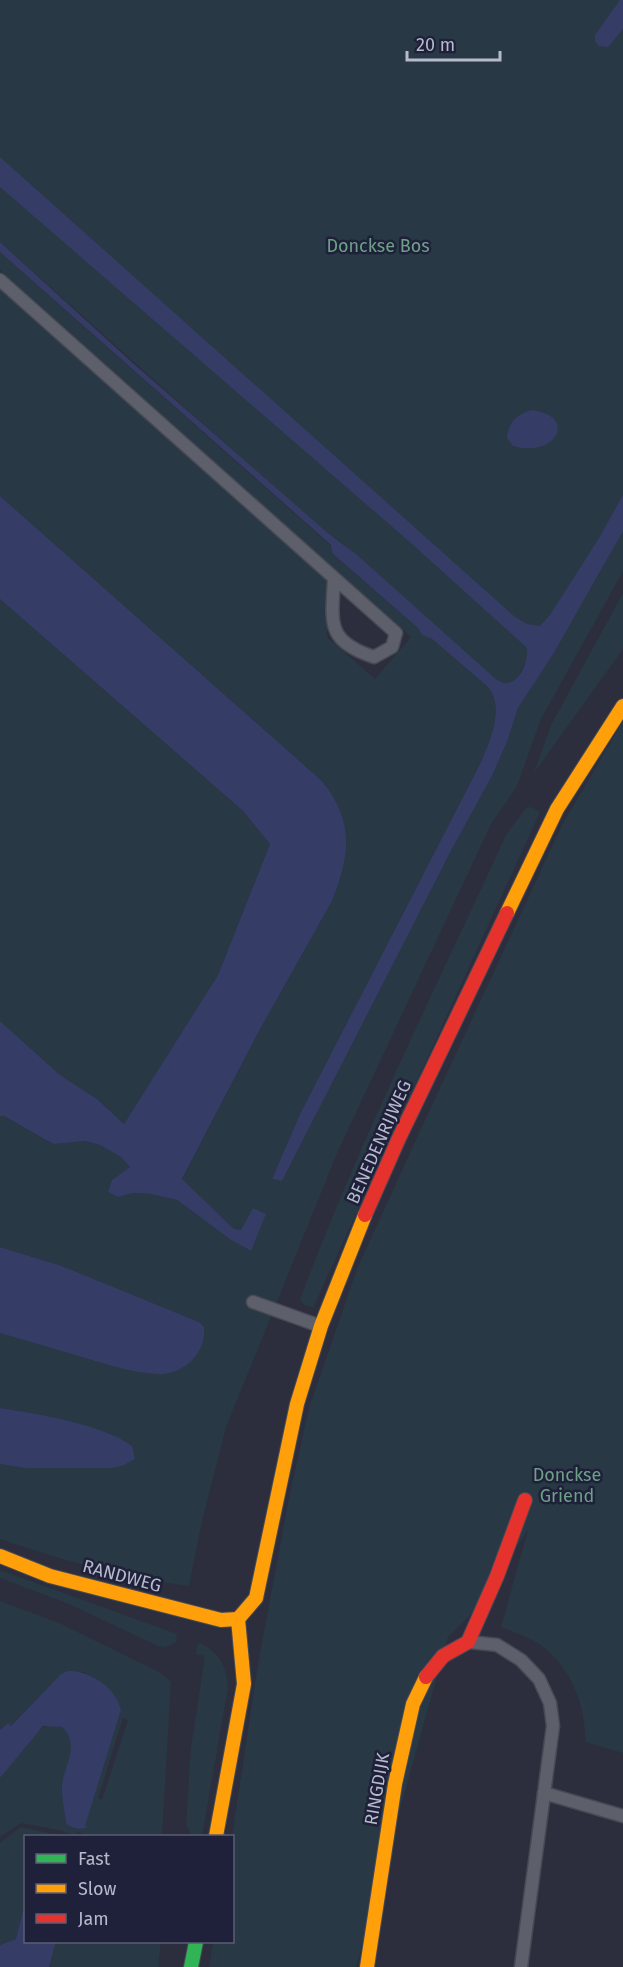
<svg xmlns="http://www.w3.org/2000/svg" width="623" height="1967" font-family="'Fira Sans',sans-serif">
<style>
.green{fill:#283844;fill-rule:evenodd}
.water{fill:#353c66}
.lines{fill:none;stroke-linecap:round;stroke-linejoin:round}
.lane-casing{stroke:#474954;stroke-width:15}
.fast-casing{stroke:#474954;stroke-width:16}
.slow-casing{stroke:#474954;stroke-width:16}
.jam-casing{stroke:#474954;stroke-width:16}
.lane{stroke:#5d5f6b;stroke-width:12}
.fast{stroke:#30b455;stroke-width:14}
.slow{stroke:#ff9f0a;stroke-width:14}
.jam{stroke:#e5322d;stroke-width:14}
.labels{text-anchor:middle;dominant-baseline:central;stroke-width:5;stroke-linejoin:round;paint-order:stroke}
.park-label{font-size:18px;fill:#6da087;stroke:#1e2139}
.street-label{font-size:18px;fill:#b7b9cd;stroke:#1e2139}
</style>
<rect width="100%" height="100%" fill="#2c2e3d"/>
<g class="green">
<path d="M 0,0 L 623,0 L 623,571 L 541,719 L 517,786 L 491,824 L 338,1151 L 246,1378 L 226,1427 L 202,1521 L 189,1586 C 125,1578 61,1560 0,1539 L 0,1464 L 112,1468 L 114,1435 L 32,1413 L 0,1408 L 0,1333 L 119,1368 L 199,1322 L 62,1266 L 0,1247 L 0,1116 L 4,1116 L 52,1144 L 85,1141 L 100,1145 L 121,1157 L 130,1167 L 112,1180 L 108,1192 L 118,1197 L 133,1193 L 151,1194 L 177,1200 L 231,1240 L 251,1251 L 241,1230 L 234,1229 L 182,1180 L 259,1031 L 332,901 C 350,856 355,821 322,781 L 0,496 L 0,290 L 326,578 L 327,637 L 375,679 L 411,637 L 0,270 L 0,252 L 331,546 L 332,553 L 419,629 L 422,635 L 432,639 L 488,687 C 505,708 490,740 481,762 L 300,1114 L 272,1179 L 282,1181 L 452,849 L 492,776 L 507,742 L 518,708 L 554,653 L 605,563 L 523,667 L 518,677 L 506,689 L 340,541 L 328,533 C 217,438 109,339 0,242 Z"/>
<path d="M 623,593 L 623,649 L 534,773 L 551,725 Z"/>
<path d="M 0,599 L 243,811 L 270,844 L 218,975 L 124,1124 L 97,1099 L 60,1075 L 0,1021 Z"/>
<path d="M 623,721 L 623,1753 L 585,1742 C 586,1708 573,1673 547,1650 C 535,1639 516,1633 501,1627 L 528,1530 L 473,1612 L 448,1637 L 356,1967 L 209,1967 L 213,1942 L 232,1942 L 232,1836 L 258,1664 L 290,1493 L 309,1408 L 357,1269 L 419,1133 L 562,825 Z"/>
<path d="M 531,807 L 540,812 L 313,1308 L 303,1304 L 300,1299 C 360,1140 436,987 507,833 L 526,808 Z"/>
<path d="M 0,1570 L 177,1634 L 176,1642 L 165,1647 L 158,1646 L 69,1604 L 0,1578 Z"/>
<path d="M 0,1601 L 59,1623 L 159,1672 L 171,1682 L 162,1836 L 83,1836 L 83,1834 L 78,1832 L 75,1836 L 59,1830 L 21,1823 L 0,1837 L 0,1778 L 37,1732 C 43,1726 49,1724 58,1726 C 85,1732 63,1769 62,1786 C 61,1797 65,1812 66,1824 L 76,1829 L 88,1828 L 84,1826 L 121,1710 C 117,1691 102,1684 87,1674 L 83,1672 L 61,1674 L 11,1726 L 8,1723 L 0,1730 ZM 123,1718 L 128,1720 L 102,1800 L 98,1798 Z"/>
<path d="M 200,1643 C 219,1652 227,1667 228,1688 L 202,1836 L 192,1836 L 186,1825 L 191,1747 L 205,1656 L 196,1654 L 197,1645 Z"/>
<path d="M 21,1827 L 62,1836 L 26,1836 L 25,1903 L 16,1939 L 0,1945 L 0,1843 Z"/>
<path d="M 56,1942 L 161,1942 L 158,1967 L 49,1967 Z"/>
</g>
<g class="water">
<path d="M 620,0 L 623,0 L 623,29 L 608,47 L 599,46 L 595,41 L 595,35 Z"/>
<path d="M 0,157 L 515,617 L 527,624 L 540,626 L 550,615 L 599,538 L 623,495 L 623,531 L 554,653 L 518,708 L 507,742 L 492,776 L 452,849 L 282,1181 L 272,1179 L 300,1114 L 481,762 C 490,740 505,708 488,687 L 432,639 L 422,635 L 419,629 L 332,553 L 331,545 L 0,252 L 0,242 L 135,365 L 328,533 L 356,554 L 488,672 C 492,676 499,682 504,683 C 519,686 531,657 526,647 L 412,544 L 0,187 Z"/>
<path d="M 532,410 C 580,417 554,459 513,446 L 507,438 C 508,422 517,414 532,410 Z"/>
<path d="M 0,496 L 322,781 C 355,821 350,856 332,901 L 259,1031 L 182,1179 L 234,1229 L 241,1230 L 253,1208 L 266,1214 L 251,1251 L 231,1240 L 177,1200 L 151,1194 L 133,1193 L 118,1197 L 108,1192 L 112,1180 L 130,1167 L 121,1157 L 100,1145 L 85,1141 L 53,1144 L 4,1116 L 0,1116 L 0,1021 L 60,1075 L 97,1099 L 124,1124 L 218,975 L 270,844 L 243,811 L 0,599 Z"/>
<path d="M 0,1247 L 62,1266 L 199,1322 L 204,1327 C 207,1353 183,1375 158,1374 C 133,1373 109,1365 85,1358 C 57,1350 28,1341 0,1333 Z"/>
<path d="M 0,1408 C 34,1413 105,1425 132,1446 L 135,1459 L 124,1465 L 112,1468 L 26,1468 L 0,1464 Z"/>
<path d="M 68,1671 C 89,1670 117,1688 121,1710 L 85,1826 L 89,1827 C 80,1830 74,1829 66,1824 C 65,1812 61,1797 62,1785 C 64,1765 81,1744 62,1727 L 43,1726 L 0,1778 L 0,1730 L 8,1723 L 11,1726 L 61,1674 Z"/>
<path d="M 25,1903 L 26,1942 L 56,1942 L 49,1967 L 0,1967 L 0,1945 L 16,1939 Z"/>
</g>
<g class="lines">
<g class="lane-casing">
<g id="lane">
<path d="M 0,280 L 396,633 L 392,647 L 374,657 C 325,641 332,622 334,578"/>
<path d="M 253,1302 L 320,1326"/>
<path d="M 470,1642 L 497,1645 L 521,1660 L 539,1679 L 550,1703 L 553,1726 L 521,1967"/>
<path d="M 544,1793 L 623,1816"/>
</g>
</g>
<g class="fast-casing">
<path id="fast" d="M 191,1967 L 196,1942"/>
</g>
<g class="slow-casing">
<g id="slow">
<path d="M 507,913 L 557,809 L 623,706"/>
<path d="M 0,1556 L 50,1576 L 221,1620 L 238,1619"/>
<path d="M 238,1619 L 256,1598 L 297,1404 L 321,1326 L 365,1215"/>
<path d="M 216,1836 L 244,1684 L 238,1619"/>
<path d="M 367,1967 L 395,1784 L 413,1704 L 426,1677"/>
</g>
</g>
<g class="jam-casing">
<g id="jam">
<path d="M 365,1215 L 399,1138 L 507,913"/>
<path d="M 426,1677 L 443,1656 L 468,1642 L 497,1576 L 525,1500"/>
</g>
</g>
<use href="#lane" class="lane"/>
<use href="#fast" class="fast"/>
<use href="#slow" class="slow"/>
<use href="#jam" class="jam"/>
</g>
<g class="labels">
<g class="park-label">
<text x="378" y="246">Donckse Bos</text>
<text x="567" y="1475">Donckse<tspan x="567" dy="21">Griend</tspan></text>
</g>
<g class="street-label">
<text transform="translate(379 1142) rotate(-66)">BENEDENRIJWEG</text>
<text transform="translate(122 1576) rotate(15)">RANDWEG</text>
<text transform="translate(377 1789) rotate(-80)">RINGDIJK</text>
</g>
</g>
<rect x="24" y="1835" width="210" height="108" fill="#1e2139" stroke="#5b5e74" stroke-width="1.5"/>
<rect x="36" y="1854" width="30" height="9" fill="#30b455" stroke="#5b5e74" stroke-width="1.5"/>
<text x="78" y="1865" font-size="18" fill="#b7b9cd">Fast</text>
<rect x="36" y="1884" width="30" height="9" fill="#ff9f0a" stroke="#5b5e74" stroke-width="1.5"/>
<text x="78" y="1895" font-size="18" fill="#b7b9cd">Slow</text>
<rect x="36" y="1914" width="30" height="9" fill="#e5322d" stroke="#5b5e74" stroke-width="1.5"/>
<text x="78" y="1925" font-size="18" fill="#b7b9cd">Jam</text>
<path d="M407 51v9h93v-9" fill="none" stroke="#b7b9cd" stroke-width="3"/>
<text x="416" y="51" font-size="18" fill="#b7b9cd" stroke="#1e2139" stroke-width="4.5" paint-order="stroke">20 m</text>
</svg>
